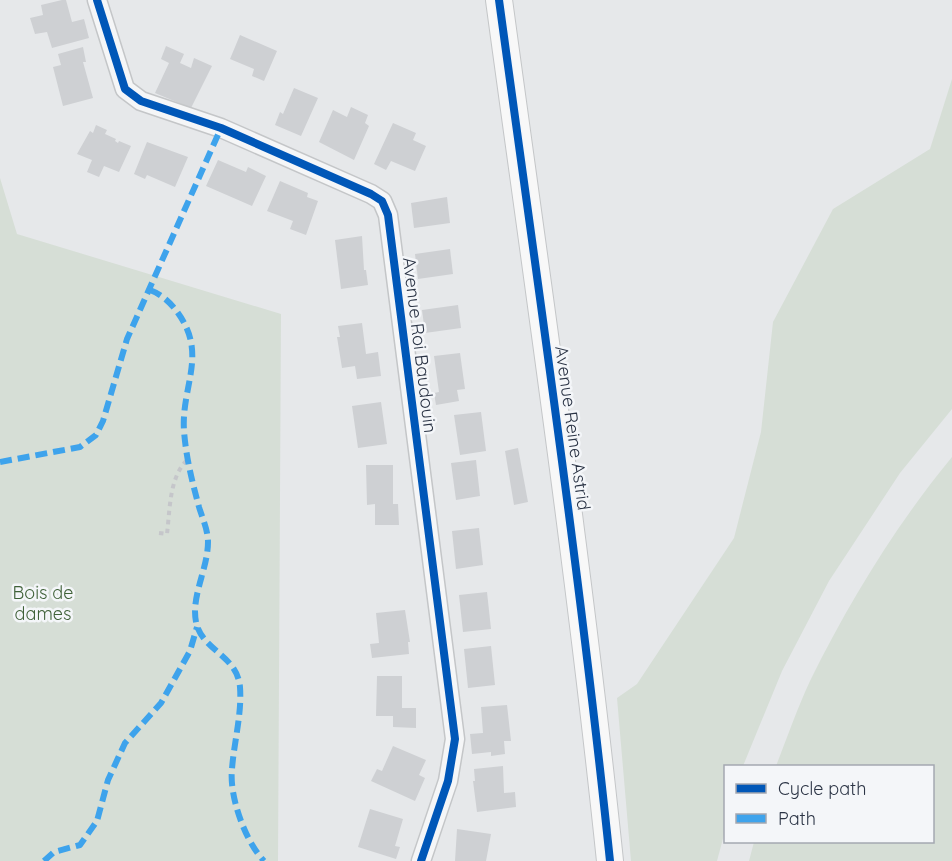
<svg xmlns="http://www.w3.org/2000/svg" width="952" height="861" font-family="Quicksand,sans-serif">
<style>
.green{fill:#d6ded6}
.building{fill:#ced0d3}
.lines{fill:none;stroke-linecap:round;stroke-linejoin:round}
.street-casing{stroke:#c4c6c8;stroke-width:21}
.secondary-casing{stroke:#c4c6c8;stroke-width:28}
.path{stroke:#c5c6ca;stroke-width:4;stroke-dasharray:4.5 4.5;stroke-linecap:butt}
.street{stroke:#f5f6f7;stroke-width:18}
.secondary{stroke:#f8f8f8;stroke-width:26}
.quiet{stroke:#3ea3ec;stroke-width:6;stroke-dasharray:12 6;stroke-linecap:butt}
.cycleway-casing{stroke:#f4f6f9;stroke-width:11}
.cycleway{stroke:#0057b8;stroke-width:8}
.labels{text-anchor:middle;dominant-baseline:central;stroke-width:5;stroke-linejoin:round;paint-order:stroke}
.street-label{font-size:18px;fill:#2b3445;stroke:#f4f6f9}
.park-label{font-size:18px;fill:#3f6138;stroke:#f4f6f9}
</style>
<rect width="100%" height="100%" fill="#e6e8ea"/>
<g class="green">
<path d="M 952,79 L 952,409 L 900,473 L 829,581 L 782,671 L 743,766 L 726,766 L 725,831 L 717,861 L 631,861 L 617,698 L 637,684 L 734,538 L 761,432 L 773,322 L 833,209 L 930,149 Z"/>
<path d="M 0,178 L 17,234 L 281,314 L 278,861 L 0,861 Z"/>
<path d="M 952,457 L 952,861 L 749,861 L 754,842 L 932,842 L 932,766 L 776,766 C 787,738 797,709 810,681 C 849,602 896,525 952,457 Z"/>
</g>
<g class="building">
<path d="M 62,0 L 66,0 L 72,22 L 84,19 L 89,38 L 52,48 L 47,32 L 35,34 L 30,18 L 43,15 L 41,5 Z"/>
<path d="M 240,35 L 277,51 L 264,81 L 252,76 L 254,69 L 230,59 Z"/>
<path d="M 166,46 L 184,54 L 180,63 L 191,68 L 194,58 L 212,66 L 191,108 L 155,93 L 169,63 L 161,59 Z"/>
<path d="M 83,47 L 86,62 L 83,62 L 93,98 L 63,106 L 53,67 L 61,65 L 58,54 Z"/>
<path d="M 294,88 L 318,98 L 301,136 L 275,125 L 280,112 L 283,114 Z"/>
<path d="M 351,107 L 368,115 L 365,123 L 369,126 L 354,160 L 319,142 L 333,110 L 347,117 Z"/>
<path d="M 393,123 L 416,133 L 413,140 L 426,146 L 415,171 L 391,161 L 386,170 L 374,164 Z"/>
<path d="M 96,125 L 107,130 L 105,134 L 116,139 L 115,141 L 118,143 L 119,141 L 131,146 L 119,172 L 104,166 L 99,177 L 87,172 L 92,160 L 77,154 L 90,131 L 93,133 Z"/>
<path d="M 147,142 L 188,157 L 175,187 L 147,175 L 145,179 L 134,174 Z"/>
<path d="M 218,160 L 246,172 L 248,167 L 266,176 L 252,206 L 206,186 Z"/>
<path d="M 280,181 L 308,193 L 307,197 L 318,201 L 306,235 L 290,229 L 293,221 L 267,211 Z"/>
<path d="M 447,197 L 450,223 L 414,228 L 411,203 Z"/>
<path d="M 362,236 L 364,270 L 366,270 L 368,285 L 341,289 L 335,240 Z"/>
<path d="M 450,249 L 453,274 L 418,279 L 415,254 Z"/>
<path d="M 458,305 L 461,328 L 425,333 L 422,310 Z"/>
<path d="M 362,323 L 366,354 L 378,352 L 381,376 L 357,379 L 355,366 L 342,368 L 337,337 L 340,337 L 338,326 Z"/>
<path d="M 460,353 L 465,389 L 457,390 L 459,401 L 436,405 L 434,393 L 439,392 L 434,356 Z"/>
<path d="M 381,402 L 387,444 L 358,448 L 352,406 Z"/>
<path d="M 481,412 L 486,451 L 460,455 L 454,415 Z"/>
<path d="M 518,448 L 528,502 L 514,505 L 505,451 Z"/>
<path d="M 476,460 L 480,496 L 456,500 L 451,463 Z"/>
<path d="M 366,465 L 393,465 L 393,504 L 398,504 L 399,525 L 375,525 L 375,504 L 367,505 Z"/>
<path d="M 479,528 L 483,565 L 456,569 L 452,531 Z"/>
<path d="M 487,592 L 491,629 L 463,632 L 459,595 Z"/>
<path d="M 405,610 L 410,642 L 408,642 L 409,654 L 372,658 L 370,644 L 379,643 L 376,613 Z"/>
<path d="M 491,646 L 495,685 L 468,688 L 464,649 Z"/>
<path d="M 377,676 L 402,676 L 402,708 L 416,708 L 416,728 L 393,727 L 393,716 L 376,716 Z"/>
<path d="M 507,705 L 511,741 L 504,741 L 505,754 L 491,756 L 491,752 L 472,754 L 470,734 L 483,733 L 481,707 Z"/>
<path d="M 393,746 L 426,760 L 419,775 L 425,778 L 415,801 L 371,781 L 377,769 L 382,771 Z"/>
<path d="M 503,766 L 504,793 L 515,792 L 516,807 L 477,812 L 473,781 L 475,781 L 474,769 Z"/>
<path d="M 370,809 L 403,819 L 395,846 L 400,847 L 396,859 L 358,847 Z"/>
<path d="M 457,829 L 491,834 L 486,861 L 455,861 Z"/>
</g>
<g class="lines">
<g class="street-casing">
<path id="street" d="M 97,0 L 125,89 L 141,101 L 221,128 L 371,194 L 382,201 L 388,215 L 455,739 L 448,781 L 421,861"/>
</g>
<g class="secondary-casing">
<path id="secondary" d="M 499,0 C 538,287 580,573 610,861"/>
</g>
<path class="path" d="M 159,533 L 167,534 C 170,510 169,478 187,460"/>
<use href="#street" class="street"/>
<use href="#secondary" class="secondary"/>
<g class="quiet">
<path d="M 150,290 C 161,294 171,303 178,313 C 208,355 181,386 184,431 C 186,457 192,481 199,507 C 202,517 208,530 208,542 C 208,570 189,599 197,626 C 206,652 237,656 240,687 C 242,714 234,742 232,769 C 229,796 245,841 264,861"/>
<path d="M 0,462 L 80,447 L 96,435 L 103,421 L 127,339 L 221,128"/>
<path d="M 44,861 L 54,852 L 80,845 L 97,821 L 108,780 L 125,743 L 161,703 L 190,651 L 197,627"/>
</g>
<g class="cycleway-casing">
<g id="cycleway">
<path d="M 97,0 L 125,89 L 141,101 L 221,128 L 371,194 L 382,201 L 388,215 L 455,739 L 448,781 L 421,861"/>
<path d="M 499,0 C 538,287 580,573 610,861"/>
</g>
</g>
<use href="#cycleway" class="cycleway"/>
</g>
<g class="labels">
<g class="street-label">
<text transform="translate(420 345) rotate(83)">Avenue Roi Baudouin</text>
<text transform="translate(573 428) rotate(82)">Avenue Reine Astrid</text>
</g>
<g class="park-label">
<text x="43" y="592">Bois de<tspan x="43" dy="21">dames</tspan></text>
</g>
</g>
<rect x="724" y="765" width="210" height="78" fill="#f4f6f9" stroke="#a4a8b1" stroke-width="1.5"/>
<rect x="736" y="784" width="30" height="9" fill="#0057b8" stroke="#a4a8b1" stroke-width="1.5"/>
<text x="778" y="795" font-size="18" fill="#2b3445">Cycle path</text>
<rect x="736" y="814" width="30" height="9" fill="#3ea3ec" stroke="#a4a8b1" stroke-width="1.5"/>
<text x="778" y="825" font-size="18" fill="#2b3445">Path</text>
</svg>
